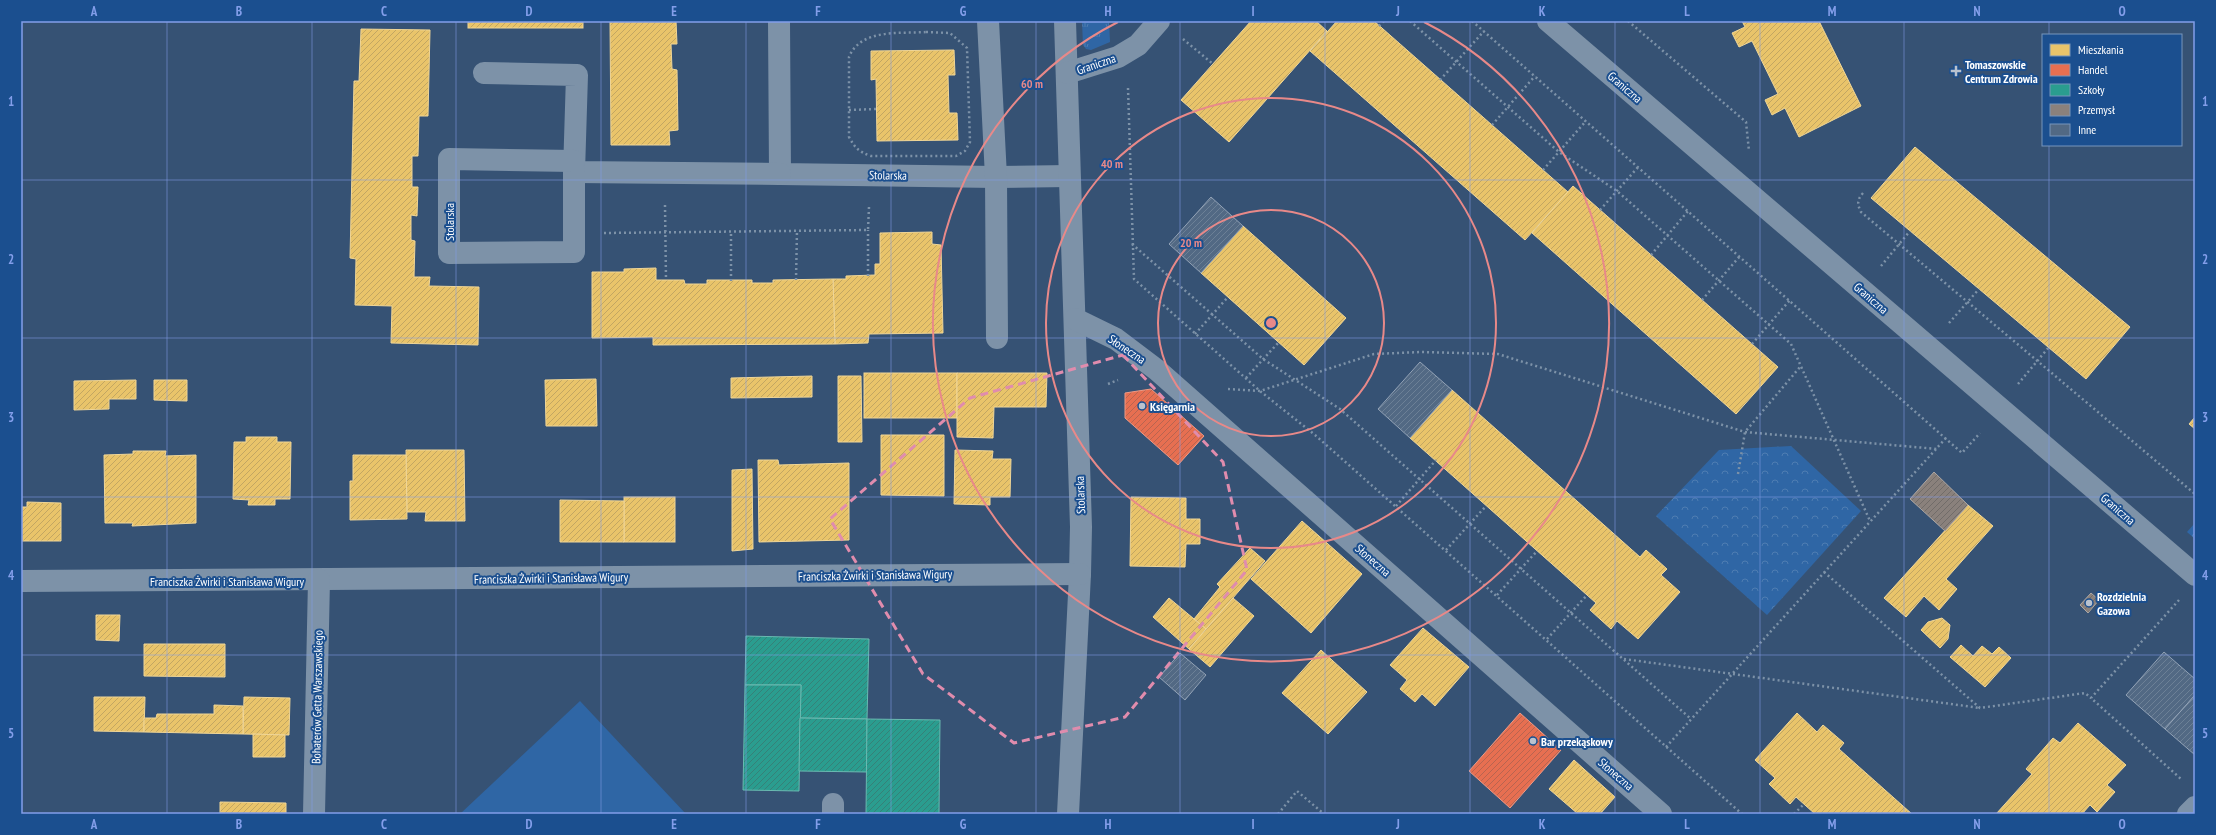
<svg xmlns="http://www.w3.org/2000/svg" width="2216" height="835" font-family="'PT Sans Narrow',sans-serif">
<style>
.grass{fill:url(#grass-tufts)}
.park{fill:url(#park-crowns)}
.garden{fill:#2f66a5}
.homes{fill:url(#homes-hatch);stroke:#f0d697}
.shops{fill:url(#shops-hatch);stroke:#ee9a85}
.schools{fill:url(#schools-hatch);stroke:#6abab1}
.industry{fill:url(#industry-hatch);stroke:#ada7a3}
.building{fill:url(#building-hatch);stroke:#92a2b6}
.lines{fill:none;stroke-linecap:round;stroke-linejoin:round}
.path{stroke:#7d92a8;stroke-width:2.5;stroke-dasharray:2 3;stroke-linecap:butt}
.minor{stroke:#7d92a8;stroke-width:22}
.marked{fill:none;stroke:#e08cad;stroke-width:3;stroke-dasharray:8 5;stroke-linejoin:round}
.grid{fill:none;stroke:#839eea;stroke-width:1;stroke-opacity:0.55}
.ring{fill:none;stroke:#e88989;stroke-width:2}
.poi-dot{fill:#b9c2ce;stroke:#1b4f8f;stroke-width:1.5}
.labels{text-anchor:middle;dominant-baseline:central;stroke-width:4;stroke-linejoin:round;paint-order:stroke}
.street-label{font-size:12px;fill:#fff;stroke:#1b4f8f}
.poi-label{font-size:12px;font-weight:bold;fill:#fff;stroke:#1b4f8f;text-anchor:start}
.centre{fill:#e88989;stroke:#1b4f8f;stroke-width:2}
.ring-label{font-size:12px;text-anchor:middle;font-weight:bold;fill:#e88989;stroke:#1b4f8f;stroke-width:4;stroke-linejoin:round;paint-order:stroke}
.neatline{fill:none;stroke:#839eea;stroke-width:1.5}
.grid-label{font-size:13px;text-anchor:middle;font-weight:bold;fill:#839eea}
</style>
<defs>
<pattern id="grass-tufts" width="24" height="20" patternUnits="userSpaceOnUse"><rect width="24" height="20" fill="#2f66a5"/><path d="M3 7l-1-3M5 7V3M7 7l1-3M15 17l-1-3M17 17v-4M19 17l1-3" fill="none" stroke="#4e7db2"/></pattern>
<pattern id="park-crowns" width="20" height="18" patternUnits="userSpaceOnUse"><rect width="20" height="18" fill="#2f66a5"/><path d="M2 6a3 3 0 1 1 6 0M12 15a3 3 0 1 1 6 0" fill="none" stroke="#4e7db2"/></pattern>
<pattern id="homes-hatch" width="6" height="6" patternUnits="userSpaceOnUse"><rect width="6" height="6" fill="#e9c46a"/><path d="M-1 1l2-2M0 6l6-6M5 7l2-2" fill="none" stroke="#c2a662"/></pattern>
<pattern id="shops-hatch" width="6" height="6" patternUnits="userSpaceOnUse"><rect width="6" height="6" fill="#e76f51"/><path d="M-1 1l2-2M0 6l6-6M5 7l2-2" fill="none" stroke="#b86450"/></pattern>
<pattern id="schools-hatch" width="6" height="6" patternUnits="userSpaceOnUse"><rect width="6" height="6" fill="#2a9d8f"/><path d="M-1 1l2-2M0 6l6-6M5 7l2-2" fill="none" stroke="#368178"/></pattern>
<pattern id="industry-hatch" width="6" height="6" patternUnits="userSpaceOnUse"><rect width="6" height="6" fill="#8a817c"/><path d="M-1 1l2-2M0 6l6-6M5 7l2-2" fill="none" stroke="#716c69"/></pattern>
<pattern id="building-hatch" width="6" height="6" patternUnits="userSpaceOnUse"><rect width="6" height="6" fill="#526984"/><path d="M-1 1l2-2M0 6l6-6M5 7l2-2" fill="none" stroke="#6c8096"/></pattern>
</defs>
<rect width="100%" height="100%" fill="#365274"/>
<path class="grass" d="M 1082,21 L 1109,21 L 1110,42 L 1091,50 L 1086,49 L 1083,45 Z"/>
<g class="park">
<path d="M 1791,446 L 1861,511 L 1767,615 L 1656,516 L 1719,450 Z"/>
<path d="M 2195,523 L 2195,539 L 2187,532 Z"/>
</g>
<path class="garden" d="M 580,701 L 686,814 L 460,814 Z"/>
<g class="homes">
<rect x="468" y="21" width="115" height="7"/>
<path d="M 610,21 L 676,21 L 677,44 L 671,44 L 672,69 L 677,70 L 678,130 L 669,131 L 670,145 L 611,145 Z"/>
<path d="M 1251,21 L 1316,21 L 1327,31 L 1229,142 L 1181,100 Z"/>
<path d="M 1337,21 L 1374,21 L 1568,192 L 1525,240 L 1310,51 Z"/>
<path d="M 1742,21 L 1819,21 L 1861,106 L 1799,137 L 1785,108 L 1772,115 L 1765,100 L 1778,94 L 1752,41 L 1739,47 L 1732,33 L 1745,27 Z"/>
<path d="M 361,29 L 430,30 L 428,116 L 419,116 L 418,156 L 412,156 L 412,187 L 418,187 L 417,216 L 411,215 L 411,240 L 415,241 L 414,277 L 430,277 L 429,286 L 479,287 L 478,345 L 391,343 L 392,306 L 355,305 L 356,259 L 350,258 L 354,81 L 359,81 Z"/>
<path d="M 954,50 L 955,75 L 948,75 L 949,113 L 957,113 L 958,140 L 877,141 L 876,79 L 871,80 L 871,51 Z"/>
<path d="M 1915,147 L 2130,327 L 2086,379 L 1871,198 Z"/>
<path d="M 1573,186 L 1778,367 L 1736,414 L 1532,233 Z"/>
<path d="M 1243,226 L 1346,318 L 1304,365 L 1201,273 Z"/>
<path d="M 932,232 L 932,244 L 941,245 L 943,333 L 869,334 L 868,343 L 835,344 L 833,279 L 846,279 L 846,276 L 875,275 L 875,264 L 880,264 L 880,233 Z"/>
<path d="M 656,268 L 656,280 L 684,280 L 685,284 L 707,284 L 707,280 L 752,280 L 752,283 L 773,283 L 773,280 L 833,279 L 835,344 L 653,345 L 653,337 L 592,338 L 592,272 L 624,272 L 624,269 Z"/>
<rect x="864" y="373" width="93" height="45"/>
<path d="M 957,373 L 1047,373 L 1046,407 L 994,407 L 993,438 L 957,437 Z"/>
<path d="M 812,376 L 812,397 L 731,398 L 731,378 Z"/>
<path d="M 838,376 L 861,376 L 862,442 L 838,442 Z"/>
<path d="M 596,379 L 597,426 L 546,426 L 545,380 Z"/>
<path d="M 136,380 L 136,399 L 109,399 L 109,409 L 74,410 L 74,381 Z"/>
<path d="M 154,380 L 187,380 L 187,401 L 154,400 Z"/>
<path d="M 1452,390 L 1640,557 L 1646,550 L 1667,569 L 1661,575 L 1680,592 L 1638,639 L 1617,621 L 1611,629 L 1590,610 L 1596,603 L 1410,438 Z"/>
<path d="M 2195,417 L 2195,429 L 2189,424 Z"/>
<path d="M 881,435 L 944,435 L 944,496 L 881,495 Z"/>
<path d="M 246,437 L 277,437 L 277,442 L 291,442 L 290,499 L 275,499 L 275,505 L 248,505 L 249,500 L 233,499 L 234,442 L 246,442 Z"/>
<path d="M 406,450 L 464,450 L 465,521 L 425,521 L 426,512 L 407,512 Z"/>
<path d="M 955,450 L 993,451 L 992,459 L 1011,459 L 1010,497 L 990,497 L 990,505 L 954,504 Z"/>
<path d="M 133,451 L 166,451 L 165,456 L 196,455 L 196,523 L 132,526 L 133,523 L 105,523 L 104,455 L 133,454 Z"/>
<path d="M 353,455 L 406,455 L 407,519 L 350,520 L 350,481 L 353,481 Z"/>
<path d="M 758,460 L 778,460 L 779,465 L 849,463 L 849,540 L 759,542 Z"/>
<path d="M 752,469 L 753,549 L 732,551 L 732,470 Z"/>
<rect x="624" y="497" width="51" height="45"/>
<path d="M 1131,497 L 1186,498 L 1186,519 L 1200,519 L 1200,544 L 1186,544 L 1185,567 L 1130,566 Z"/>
<path d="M 560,500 L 624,501 L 624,542 L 560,542 Z"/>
<path d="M 27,502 L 61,503 L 61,541 L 21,541 L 21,507 L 27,507 Z"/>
<path d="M 1968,505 L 1993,526 L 1946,579 L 1957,589 L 1939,610 L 1924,596 L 1906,617 L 1884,598 Z"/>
<path d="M 1302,521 L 1362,574 L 1311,633 L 1251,579 Z"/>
<path d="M 1250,548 L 1265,561 L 1206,629 L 1194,619 L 1220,587 L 1217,584 Z"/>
<path d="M 1169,598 L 1206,629 L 1189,649 L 1153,617 Z"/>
<path d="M 1233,598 L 1254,616 L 1210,667 L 1189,649 Z"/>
<path d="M 96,615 L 120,615 L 119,641 L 96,640 Z"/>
<path d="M 1942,618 L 1950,625 L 1948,639 L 1940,648 L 1921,630 L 1928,622 Z"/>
<path d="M 1423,628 L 1469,667 L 1435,706 L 1422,694 L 1415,702 L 1400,689 L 1407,680 L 1390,665 Z"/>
<path d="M 144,644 L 225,644 L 225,677 L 144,676 Z"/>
<path d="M 1961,645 L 1973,656 L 1982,646 L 1992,654 L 1999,647 L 2011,658 L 1985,687 L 1950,657 Z"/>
<path d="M 1321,650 L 1367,692 L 1328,734 L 1282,693 Z"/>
<path d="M 94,697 L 145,697 L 144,732 L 94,731 Z"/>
<path d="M 244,697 L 290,698 L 289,735 L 243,734 Z"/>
<path d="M 214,705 L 243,706 L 243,734 L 144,732 L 144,718 L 156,718 L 157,714 L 214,714 Z"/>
<path d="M 1797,713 L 1817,732 L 1823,725 L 1844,743 L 1839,749 L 1912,814 L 1815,814 L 1796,797 L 1790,804 L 1769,784 L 1775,778 L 1755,760 Z"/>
<path d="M 2078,723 L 2126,765 L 2107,785 L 2115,792 L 2097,812 L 2090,805 L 2082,814 L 1996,814 L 2032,774 L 2026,769 L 2053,738 L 2060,743 Z"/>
<path d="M 253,734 L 285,735 L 285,757 L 253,757 Z"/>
<path d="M 1574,760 L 1615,797 L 1600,814 L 1578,814 L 1549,789 Z"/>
<path d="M 220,802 L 286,803 L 286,814 L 220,814 Z"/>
</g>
<g class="shops">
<path d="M 1151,389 L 1204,436 L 1178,465 L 1125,418 L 1125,393 Z"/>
<path d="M 1520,713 L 1561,750 L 1510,808 L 1469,771 Z"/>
</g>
<g class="schools">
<path d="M 746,636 L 869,639 L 867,719 L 800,718 L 801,685 L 745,685 Z"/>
<path d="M 745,685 L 801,685 L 799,791 L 743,790 Z"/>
<path d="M 800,718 L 867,719 L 867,772 L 799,771 Z"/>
<path d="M 867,719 L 940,720 L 939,814 L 866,814 Z"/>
</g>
<g class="industry">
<path d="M 1934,472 L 1968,505 L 1945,531 L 1910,499 Z"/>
<path d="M 2091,593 L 2099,600 L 2088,613 L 2080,605 Z"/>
</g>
<g class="building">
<path d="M 1211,197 L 1243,226 L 1201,273 L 1169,244 Z"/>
<path d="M 1420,362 L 1452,390 L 1410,438 L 1378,409 Z"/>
<path d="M 2164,652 L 2195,679 L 2195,695 L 2165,729 L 2126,695 Z"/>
<path d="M 1180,653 L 1206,675 L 1185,700 L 1159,677 Z"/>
<path d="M 2195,695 L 2195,755 L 2165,729 Z"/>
</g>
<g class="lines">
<g class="path">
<path d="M 1410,21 L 1559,152 L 1617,191 L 1791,344 L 1870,521"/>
<path d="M 1472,21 L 1962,453 L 1980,433"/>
<path d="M 1628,21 L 1746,122 L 1749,151"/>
<path d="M 1379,26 L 1384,21"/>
<path d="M 926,32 L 950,33 L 967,48 L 970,142 L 965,151 L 956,156 L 871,156 C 859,152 855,148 849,137 L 849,57 C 861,28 900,34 926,32 Z"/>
<path d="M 1183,39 L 1213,64"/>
<path d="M 1440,80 L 1484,31"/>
<path d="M 1128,88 L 1134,279 L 1260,391 L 1315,435 L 1742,814"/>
<path d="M 849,110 L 876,109"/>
<path d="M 1492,125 L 1535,76"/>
<path d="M 1543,170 L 1586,121"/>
<path d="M 1863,193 C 1857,200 1857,204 1861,212 L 2195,494"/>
<path d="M 665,205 L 666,280"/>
<path d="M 1600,210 L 1639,166"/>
<path d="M 604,233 L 868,230 L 869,207"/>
<path d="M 1132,244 L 1263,359 L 1340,409 L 1691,719"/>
<path d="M 1651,255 L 1688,211"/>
<path d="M 1881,266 L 1910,231"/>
<path d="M 868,276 L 868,230"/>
<path d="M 796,280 L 797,230"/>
<path d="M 731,281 L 731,231"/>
<path d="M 1702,300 L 1740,256"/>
<path d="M 1949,323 L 1979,289"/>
<path d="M 1195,334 L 1228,297"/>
<path d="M 1752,344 L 1790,300"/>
<path d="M 1246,378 L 1278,343"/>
<path d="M 1108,384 L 1118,380"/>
<path d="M 2018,384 L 2049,347"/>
<path d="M 1228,389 L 1260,391 L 1374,354 L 1421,352 L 1498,354 L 1745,432 L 1937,449"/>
<path d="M 1738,474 L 1745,432 L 1800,367"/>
<path d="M 1396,506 L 1436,460"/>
<path d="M 1446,550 L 1486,506"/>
<path d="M 1824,572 L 1980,708 L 2085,693 L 2091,698"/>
<path d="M 1497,595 L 1537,551"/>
<path d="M 2179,600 L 2091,698 L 2181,779"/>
<path d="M 1547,639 L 1587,595"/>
<path d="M 1624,659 L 1980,708"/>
<path d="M 1666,747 L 1946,438"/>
<path d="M 2083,813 L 2084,814"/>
<path d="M 1278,814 L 1297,791 L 1324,814"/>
<path d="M 1794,814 L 1804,804"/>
</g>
<g class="minor">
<path d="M 779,21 L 780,174 L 996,177 L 1069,176"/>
<path d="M 988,21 L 996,177 L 997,338"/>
<path d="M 1065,21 L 1081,527 L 1080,574 L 1068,814"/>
<path d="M 1548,21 L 2195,575"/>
<path d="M 484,73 L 577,75 L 574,172 L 780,174"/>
<path d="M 1067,73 L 1118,57 L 1138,45 L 1159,21"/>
<path d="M 574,172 L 574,252 L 449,253 L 449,159 L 574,161"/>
<path d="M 1075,319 L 1116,339 L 1157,370 L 1661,814"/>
<path d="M 21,581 L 1080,574"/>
<path d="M 314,814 L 319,580"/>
<path d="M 833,814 L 833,804"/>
<path d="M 2188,814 L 2195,807"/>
</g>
</g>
<path class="marked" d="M 1123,355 L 1223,462 L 1247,570 L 1125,717 L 1014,743 L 923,674 L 830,519 L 970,398 Z"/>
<path class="grid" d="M 167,21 L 167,814M 312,21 L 312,814M 456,21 L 456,814M 601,21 L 601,814M 746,21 L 746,814M 891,21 L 891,814M 1036,21 L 1036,814M 1180,21 L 1180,814M 1325,21 L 1325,814M 1470,21 L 1470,814M 1615,21 L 1615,814M 1760,21 L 1760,814M 1904,21 L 1904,814M 2049,21 L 2049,35M 2049,145 L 2049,814M 21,180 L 2195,180M 21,338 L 2195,338M 21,497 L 2195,497M 21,655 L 2195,655"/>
<g class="ring">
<circle cx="1271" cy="323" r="113"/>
<circle cx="1271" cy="323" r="225"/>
<path d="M1424 22A338 338 0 1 1 1118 22"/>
</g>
<g class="poi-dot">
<path d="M1954 65h4v4h4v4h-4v4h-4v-4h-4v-4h4z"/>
<circle cx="1142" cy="406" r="4"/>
<circle cx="2089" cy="603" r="4"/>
<circle cx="1533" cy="741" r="4"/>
</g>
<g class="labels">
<g class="street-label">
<text transform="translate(1096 64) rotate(-19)">Graniczna</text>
<text transform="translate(1625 87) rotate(41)">Graniczna</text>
<text transform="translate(888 175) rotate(1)">Stolarska</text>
<text transform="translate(449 222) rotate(-90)">Stolarska</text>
<text transform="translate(1871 298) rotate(41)">Graniczna</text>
<text transform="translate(1127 349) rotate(34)">Słoneczna</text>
<text transform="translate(1080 495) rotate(-92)">Stolarska</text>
<text transform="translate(2118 509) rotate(41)">Graniczna</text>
<text transform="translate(1373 560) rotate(41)">Słoneczna</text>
<text transform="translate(875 575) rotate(-1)">Franciszka Żwirki i Stanisława Wigury</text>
<text transform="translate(551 578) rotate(-1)">Franciszka Żwirki i Stanisława Wigury</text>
<text x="227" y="581">Franciszka Żwirki i Stanisława Wigury</text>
<text transform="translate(317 697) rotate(-89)">Bohaterów Getta Warszawskiego</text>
<text transform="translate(1616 774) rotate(41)">Słoneczna</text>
</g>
<g class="poi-label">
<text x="1965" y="64">Tomaszowskie<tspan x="1965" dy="14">Centrum Zdrowia</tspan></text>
<text x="1150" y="406">Księgarnia</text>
<text x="2097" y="596">Rozdzielnia<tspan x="2097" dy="14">Gazowa</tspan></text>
<text x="1541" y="741">Bar przekąskowy</text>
</g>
</g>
<circle cx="1271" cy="323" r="6" class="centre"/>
<g class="ring-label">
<text x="1032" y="88">60 m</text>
<text x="1112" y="168">40 m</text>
<text x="1191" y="247">20 m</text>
</g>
<rect width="2216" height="835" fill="none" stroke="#1b4f8f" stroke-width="44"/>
<rect x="2042" y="34" width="140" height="112" fill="#1b4f8f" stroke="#7695bc"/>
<rect x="2050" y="44" width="20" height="12" fill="#e9c46a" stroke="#7695bc"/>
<text x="2078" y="54" font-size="12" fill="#ffffff">Mieszkania</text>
<rect x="2050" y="64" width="20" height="12" fill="#e76f51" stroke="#7695bc"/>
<text x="2078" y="74" font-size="12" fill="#ffffff">Handel</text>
<rect x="2050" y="84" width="20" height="12" fill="#2a9d8f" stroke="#7695bc"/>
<text x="2078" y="94" font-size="12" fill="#ffffff">Szkoły</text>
<rect x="2050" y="104" width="20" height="12" fill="#8a817c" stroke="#7695bc"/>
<text x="2078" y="114" font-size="12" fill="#ffffff">Przemysł</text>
<rect x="2050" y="124" width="20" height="12" fill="#526984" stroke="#7695bc"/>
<text x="2078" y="134" font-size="12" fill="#ffffff">Inne</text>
<rect x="22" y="22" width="2172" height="791" class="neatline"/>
<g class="grid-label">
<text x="94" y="16">A</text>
<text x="239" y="16">B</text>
<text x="384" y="16">C</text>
<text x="529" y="16">D</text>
<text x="674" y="16">E</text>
<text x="818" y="16">F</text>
<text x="963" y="16">G</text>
<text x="1108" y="16">H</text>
<text x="1253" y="16">I</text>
<text x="1398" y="16">J</text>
<text x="1542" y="16">K</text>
<text x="1687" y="16">L</text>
<text x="1832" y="16">M</text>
<text x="1977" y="16">N</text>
<text x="2122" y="16">O</text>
<text x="11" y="106">1</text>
<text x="2205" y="106">1</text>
<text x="11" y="264">2</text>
<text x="2205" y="264">2</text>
<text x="11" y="422">3</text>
<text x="2205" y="422">3</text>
<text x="11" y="580">4</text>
<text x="2205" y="580">4</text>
<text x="11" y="738">5</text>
<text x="2205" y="738">5</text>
<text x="94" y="829">A</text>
<text x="239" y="829">B</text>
<text x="384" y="829">C</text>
<text x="529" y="829">D</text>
<text x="674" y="829">E</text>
<text x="818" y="829">F</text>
<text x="963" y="829">G</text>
<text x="1108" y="829">H</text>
<text x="1253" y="829">I</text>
<text x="1398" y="829">J</text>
<text x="1542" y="829">K</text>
<text x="1687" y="829">L</text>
<text x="1832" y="829">M</text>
<text x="1977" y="829">N</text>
<text x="2122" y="829">O</text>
</g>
</svg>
